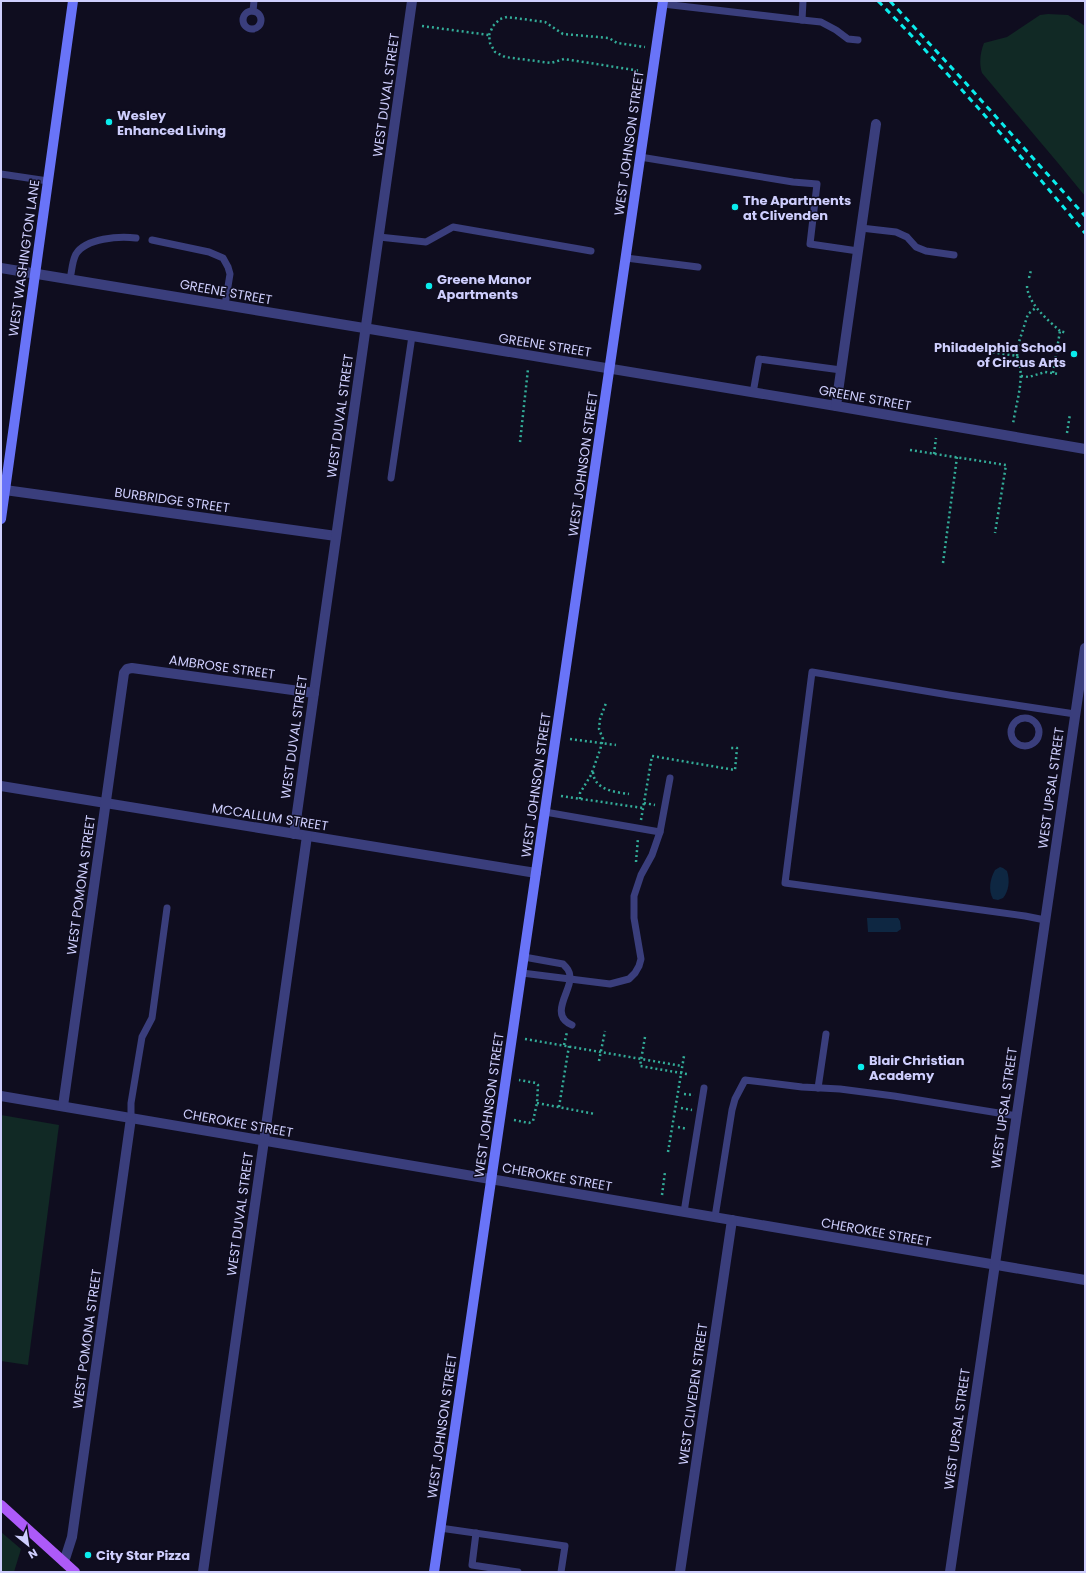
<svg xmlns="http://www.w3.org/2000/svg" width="1086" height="1573" font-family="Poppins,sans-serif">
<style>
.green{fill:#112925}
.water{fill:#0e2742}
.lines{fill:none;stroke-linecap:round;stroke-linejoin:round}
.path{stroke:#33ac98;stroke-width:2.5;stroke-dasharray:2 3;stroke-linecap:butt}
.lane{stroke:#3a3e7c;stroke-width:7}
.street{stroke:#3a3e7c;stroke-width:10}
.secondary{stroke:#6974f8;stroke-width:10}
.primary{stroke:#ad5af8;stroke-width:10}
.rail{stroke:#0aecec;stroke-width:3;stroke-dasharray:6 5;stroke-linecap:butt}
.poi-dot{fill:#0aecec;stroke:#0f0d1f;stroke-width:1.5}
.labels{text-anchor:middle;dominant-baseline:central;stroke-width:3;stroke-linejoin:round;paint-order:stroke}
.street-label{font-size:13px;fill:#cecefd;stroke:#0f0d1f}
.poi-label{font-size:13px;font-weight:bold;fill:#cecefd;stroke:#0f0d1f;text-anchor:start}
</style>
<rect width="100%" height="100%" fill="#0f0d1f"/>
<g class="green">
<path d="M 1048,14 L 1068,15 L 1085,26 L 1085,196 L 1058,163 L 982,73 C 979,64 980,53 984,43 L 1007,37 L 1040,15 Z"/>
<path d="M 1,1115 L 59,1125 L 28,1365 L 1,1361 Z"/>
<path d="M 1,1532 L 21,1549 L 14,1572 L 1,1572 Z"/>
</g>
<g class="water">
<path d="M 1000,867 L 1003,868 L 1007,871 C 1010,880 1009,891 1003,898 L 998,900 L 993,899 C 988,890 990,879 995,870 Z"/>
<path d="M 867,918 L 898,918 L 900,921 L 901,929 L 897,932 L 868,932 Z"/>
</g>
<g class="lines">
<g class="path">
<path d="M 422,26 L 489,35 L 490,43 L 495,52 L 505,57 L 551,63 L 564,59 L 641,71"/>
<path d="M 489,35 L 493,26 L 500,19 L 507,17 L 545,22 L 563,34 L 609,38 L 617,43 L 645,47"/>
<path d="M 1029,278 L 1031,270"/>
<path d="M 1027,286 C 1028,304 1048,320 1060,331"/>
<path d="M 958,347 L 1017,356 C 1026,377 1016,402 1013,424"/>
<path d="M 1017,356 L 1018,345 L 1028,314 L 1037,307"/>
<path d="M 1053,373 L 1060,331 L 1067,333"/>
<path d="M 1021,376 L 1029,377 L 1045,372 L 1059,374"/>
<path d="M 1067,433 L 1070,414"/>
<path d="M 520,442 L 528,369"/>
<path d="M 910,450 L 1006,465 L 995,533"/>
<path d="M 934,454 L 936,438"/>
<path d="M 943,563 L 957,457"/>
<path d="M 570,739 L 616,745"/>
<path d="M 593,772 C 594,790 615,792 629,794"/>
<path d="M 561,796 L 643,808"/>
<path d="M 580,799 L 580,793 L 591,775 L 600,750 L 603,739 L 599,729 L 600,719 L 606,703"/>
<path d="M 644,803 L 655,805"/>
<path d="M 641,820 L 652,756 L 735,770 L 737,748 L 731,748"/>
<path d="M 636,862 L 638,838"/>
<path d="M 645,1037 L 640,1066 L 687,1074"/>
<path d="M 525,1039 L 682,1066"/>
<path d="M 564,1045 L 567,1032"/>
<path d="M 599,1061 L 605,1031"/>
<path d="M 684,1094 L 694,1095"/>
<path d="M 537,1103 L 595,1114"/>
<path d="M 559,1107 L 569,1046"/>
<path d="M 681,1108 L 692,1110"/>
<path d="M 514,1120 L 529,1123 L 533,1121 L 537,1103 L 538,1085 L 536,1083 L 519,1080"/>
<path d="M 678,1127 L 687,1129"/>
<path d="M 668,1152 L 684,1056"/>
<path d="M 662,1195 L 665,1172"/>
</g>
<g class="lane">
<path d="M 663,4 L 802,20 L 803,1"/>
<path d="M 253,11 L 254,1"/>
<circle cx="252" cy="20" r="9"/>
<path d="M 802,20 L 821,22 L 836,30 L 848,39 L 858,40"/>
<path d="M 640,157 L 793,182 L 817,184 L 810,244 L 858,251"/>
<path d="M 1,174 L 48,181"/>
<path d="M 861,228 L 896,232 L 907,237 L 916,247 L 926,251 L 954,255"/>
<path d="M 379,237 L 426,242 L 453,227 L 591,251"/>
<path d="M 152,240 L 209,252 L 223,258 L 228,267 L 230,274 L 225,305"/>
<path d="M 626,258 L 698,267"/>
<path d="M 70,279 C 72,271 72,261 76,254 C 86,238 119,236 136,238"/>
<path d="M 753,393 L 759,359 L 841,370"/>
<path d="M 391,478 L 412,336"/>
<circle cx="1025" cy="732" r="14"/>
<path d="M 545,812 L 660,832"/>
<path d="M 1045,920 L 1025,916 L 785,883 L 812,672 L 949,695 L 1075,714"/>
<path d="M 524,957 L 563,964 C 567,968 570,971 570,977 C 572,990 548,1015 572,1025"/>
<path d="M 522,973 L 610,984 L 629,979 L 635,973 L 639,966 L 641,959 L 634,918 L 634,896 L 641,875 L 652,855 L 660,832 L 670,778"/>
<path d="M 818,1088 L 826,1034"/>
<path d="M 131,1118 L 131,1103 L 142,1037 L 152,1018 L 167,908"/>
<path d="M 684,1212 L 704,1088"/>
<path d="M 715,1217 L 732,1110 L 735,1099 L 745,1080 L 802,1087 L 840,1089 L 894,1096 L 1017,1116"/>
<path d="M 440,1528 L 565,1546 L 561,1572"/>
<path d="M 476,1533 L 472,1565 L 518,1572"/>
</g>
<g class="street">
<path d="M 1,268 L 836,406 L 1085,449"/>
<path d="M 836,406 L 876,124"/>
<path d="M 5,490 L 336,536"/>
<path d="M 1,786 L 536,873"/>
<path d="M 294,834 L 412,1"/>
<path d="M 1,1096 L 1085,1280"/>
<path d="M 63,1106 L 124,673 L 127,669 L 132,668 L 314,693"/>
<path d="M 64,1562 L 72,1537 L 131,1118"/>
<path d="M 203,1572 L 307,836"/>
<path d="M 680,1572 L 732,1220"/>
<path d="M 950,1572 L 1085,648"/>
</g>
<g class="secondary">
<path d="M 1,519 L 73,1"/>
<path d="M 434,1572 L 663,1"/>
</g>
<path class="primary" d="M 1,1505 L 75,1572"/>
<g class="rail">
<path d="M 878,1 C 951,75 1019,153 1085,233"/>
<path d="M 890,1 L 963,80 L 1085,216"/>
</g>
</g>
<g class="poi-dot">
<circle cx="109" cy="122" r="4"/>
<circle cx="735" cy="207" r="4"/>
<circle cx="429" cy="286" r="4"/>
<circle cx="1074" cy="354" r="4"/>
<circle cx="861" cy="1067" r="4"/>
<circle cx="88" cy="1555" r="4"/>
</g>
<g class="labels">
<g class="street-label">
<text transform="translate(386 95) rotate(-82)">WEST DUVAL STREET</text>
<text transform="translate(629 143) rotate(-82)">WEST JOHNSON STREET</text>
<text transform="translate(24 258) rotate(-82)">WEST WASHINGTON LANE</text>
<text transform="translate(226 292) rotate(10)">GREENE STREET</text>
<text transform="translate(545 345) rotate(9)">GREENE STREET</text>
<text transform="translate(865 398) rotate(10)">GREENE STREET</text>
<text transform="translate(340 416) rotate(-82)">WEST DUVAL STREET</text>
<text transform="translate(583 464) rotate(-82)">WEST JOHNSON STREET</text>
<text transform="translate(172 500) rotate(8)">BURBRIDGE STREET</text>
<text transform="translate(222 667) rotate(8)">AMBROSE STREET</text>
<text transform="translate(294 737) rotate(-82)">WEST DUVAL STREET</text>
<text transform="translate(536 785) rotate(-82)">WEST JOHNSON STREET</text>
<text transform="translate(1051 788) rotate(-82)">WEST UPSAL STREET</text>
<text transform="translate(270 817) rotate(9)">MCCALLUM STREET</text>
<text transform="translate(81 885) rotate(-82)">WEST POMONA STREET</text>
<text transform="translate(489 1105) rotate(-82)">WEST JOHNSON STREET</text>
<text transform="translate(1004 1108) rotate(-82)">WEST UPSAL STREET</text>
<text transform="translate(238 1123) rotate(10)">CHEROKEE STREET</text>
<text transform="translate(557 1177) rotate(10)">CHEROKEE STREET</text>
<text transform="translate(240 1214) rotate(-82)">WEST DUVAL STREET</text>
<text transform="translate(876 1232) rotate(10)">CHEROKEE STREET</text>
<text transform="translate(87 1339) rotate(-82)">WEST POMONA STREET</text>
<text transform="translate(693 1394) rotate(-82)">WEST CLIVEDEN STREET</text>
<text transform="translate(442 1426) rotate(-82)">WEST JOHNSON STREET</text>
<text transform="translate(957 1429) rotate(-82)">WEST UPSAL STREET</text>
</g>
<g class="poi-label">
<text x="117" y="115">Wesley<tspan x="117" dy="15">Enhanced Living</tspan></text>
<text x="743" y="200">The Apartments<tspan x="743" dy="15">at Clivenden</tspan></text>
<text x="437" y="279">Greene Manor<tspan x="437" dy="15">Apartments</tspan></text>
<text x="1066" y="347" text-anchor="end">Philadelphia School<tspan x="1066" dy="15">of Circus Arts</tspan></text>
<text x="869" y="1060">Blair Christian<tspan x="869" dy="15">Academy</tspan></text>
<text x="96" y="1555">City Star Pizza</text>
</g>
</g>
<rect width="1086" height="1573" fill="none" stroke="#cecefd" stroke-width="4"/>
<g transform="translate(28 1545) rotate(150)" stroke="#0f0d1f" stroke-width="3" paint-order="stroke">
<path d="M0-3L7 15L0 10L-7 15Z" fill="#cecefd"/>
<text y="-6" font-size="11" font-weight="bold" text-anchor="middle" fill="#cecefd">N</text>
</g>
</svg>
